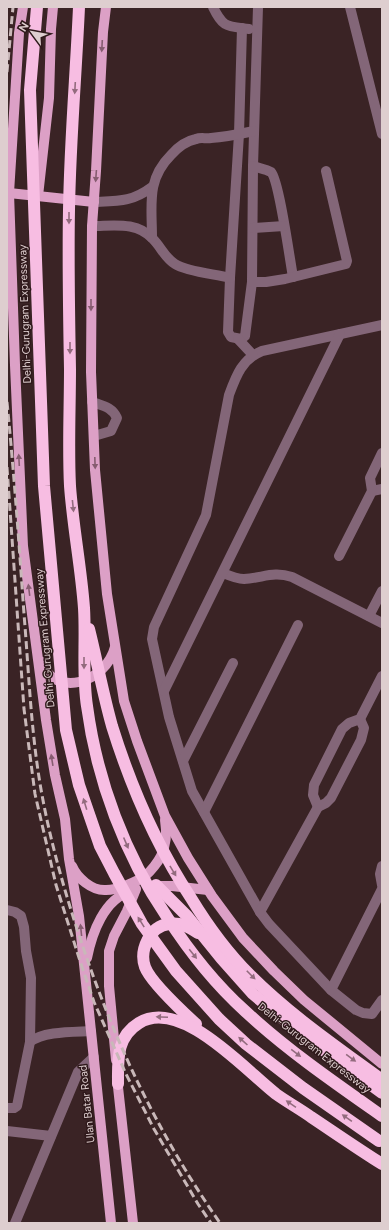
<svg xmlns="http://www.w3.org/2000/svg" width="389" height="1230" font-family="Figtree,sans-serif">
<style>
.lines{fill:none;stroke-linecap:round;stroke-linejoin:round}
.minor{stroke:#836678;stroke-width:10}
.major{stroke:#dca0c6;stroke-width:10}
.highway{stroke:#f7bde2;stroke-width:12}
.rail{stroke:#c9b8b9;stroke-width:3;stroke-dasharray:8 4;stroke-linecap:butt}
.major-bridge{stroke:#dca0c6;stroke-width:10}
.highway-bridge{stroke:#f7bde2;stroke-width:12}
.oneway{fill:#865c70}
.oneway2{fill:#936b7e}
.labels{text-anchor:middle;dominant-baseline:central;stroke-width:3;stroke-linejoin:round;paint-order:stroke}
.street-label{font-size:11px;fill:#dececf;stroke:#2f191b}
</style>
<rect width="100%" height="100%" fill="#3a2325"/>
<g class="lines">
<g class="minor">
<path d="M 213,7 C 223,28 227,26 249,29"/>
<path d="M 350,7 L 382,134"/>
<path d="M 242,28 L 239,134 L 230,278 L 228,332 L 231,337 L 241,339 L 245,336 L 252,282 L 253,166 L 258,7"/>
<path d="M 253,166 C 258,168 266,169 271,172 C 279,180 290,261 293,277"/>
<path d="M 94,202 C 119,201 132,202 152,187"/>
<path d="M 92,226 C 113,226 137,221 153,239 C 161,247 165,258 175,264 C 188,272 215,274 230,278"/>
<path d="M 253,228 L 284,226"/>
<path d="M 152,238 C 152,205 146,180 171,155 C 178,147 186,141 196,139 C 201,137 206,139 211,138 C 226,137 240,134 254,131"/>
<path d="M 252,282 L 266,282 L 285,279 L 346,264 L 347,261 L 326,171"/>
<path d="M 382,325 L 262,351 C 242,359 236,376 229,395 L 206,515 L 154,627 L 152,639 L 169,717 L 192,791 L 260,912 L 269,924 L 331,990 L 356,1010 L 363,1013 L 372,1014 L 382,1000"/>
<path d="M 238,339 L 253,355"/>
<path d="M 92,402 C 103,406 112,407 117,418 L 111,431 L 94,436"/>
<path d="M 372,491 L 382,489"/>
<path d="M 339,556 L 372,491 L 370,478 L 382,453"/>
<path d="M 223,573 C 230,576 237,579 244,579 C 263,578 273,571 292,577 L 382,623"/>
<path d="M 369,616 L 382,591"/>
<path d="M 164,691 L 340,334"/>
<path d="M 183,761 L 233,663"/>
<path d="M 318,807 L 313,795 L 314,785 L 342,729 L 349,723 L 360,719 L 382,676"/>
<path d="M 204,812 L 298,625"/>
<path d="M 382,866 L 380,874 L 382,885"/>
<path d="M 7,910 L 15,912 L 21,916 L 24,927 L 26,951 L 31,978 L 30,1042"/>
<path d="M 260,912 L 318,807 L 326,803 L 331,798 L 361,740 L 364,728 L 360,719"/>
<path d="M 331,990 L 382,889"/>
<path d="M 7,1108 L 14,1108 L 17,1106 L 30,1042 C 43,1031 74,1032 91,1031"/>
<path d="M 7,1131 L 51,1136"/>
<path d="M 15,1223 L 78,1072 L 94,1057"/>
</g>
<g class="major">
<path d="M 23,7 L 19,33 L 9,193 L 15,365 L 23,546 L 46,720 L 55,775 L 65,819 L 69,859 L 79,916 L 111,1223"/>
<path d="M 106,7 L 103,32 L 96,171 L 92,226 L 91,372 L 95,470 L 107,594 L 124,701 L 137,741 L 165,816 L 188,858 L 212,896 L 243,938 L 274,971 L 304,1000 L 382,1064"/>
<path d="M 9,193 L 94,202"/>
<path d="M 40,661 C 56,700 106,682 115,647"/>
<path d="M 72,866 C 77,878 92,891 106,890 C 117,890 137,882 146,875 C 151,871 158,862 161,856 C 166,845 167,832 165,820"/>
<path d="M 152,886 L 172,886 L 208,890"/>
<path d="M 87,958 C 92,933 104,899 131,891"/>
<path d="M 116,1060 L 109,986 L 109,951 L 114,936 L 127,911 L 136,889"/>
<path d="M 117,1078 L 133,1223"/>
</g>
<g class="highway">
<path d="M 156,885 L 187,916 L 221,958 L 253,994 L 300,1033 L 382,1093"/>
<path d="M 196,1024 C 183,1012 151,983 145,967 C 139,950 150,926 169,924 C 180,922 189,927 198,933"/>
<path d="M 118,1084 C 118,1060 116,1037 139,1023 C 181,997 245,1070 276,1094 C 287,1102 300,1109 311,1117 C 335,1133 358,1149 382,1164"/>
</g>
<g class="rail">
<path d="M 7,72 L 13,7"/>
<path d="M 7,402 C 14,473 19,543 24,614 C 29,674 31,735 42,795 C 51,844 65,893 81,941 C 115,1043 158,1134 220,1223"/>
<path d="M 7,467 L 24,709 L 35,794 L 56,885 L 80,961 L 94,1002 L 126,1074 L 154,1129 L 198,1204 L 211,1223"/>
</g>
<path class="major-bridge" d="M 38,196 L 49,98 L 51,29 L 53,7"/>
<g class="highway-bridge">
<path d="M 37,7 L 30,90 L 44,486 L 66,730 L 79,785 L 100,846 L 114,873 L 142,924 L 176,971 L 219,1019 L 246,1044 L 303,1088 L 379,1141"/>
<path d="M 79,7 C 76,74 70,142 69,210 C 68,263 69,316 70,369 C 70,408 68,447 70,486 C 73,527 81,567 84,608 C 86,641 82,674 87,706 C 97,781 125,855 167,917 C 189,951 215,984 245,1011 C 287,1050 335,1083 382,1116"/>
<path d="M 89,629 C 97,661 103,694 112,726 C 131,787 156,845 191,898 C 208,926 227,952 250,975 C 290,1015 337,1047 382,1080"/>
</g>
</g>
<defs><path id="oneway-solid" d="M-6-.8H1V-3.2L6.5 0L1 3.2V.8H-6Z"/></defs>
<g class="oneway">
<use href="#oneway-solid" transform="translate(102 46) rotate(93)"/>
<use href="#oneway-solid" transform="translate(96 176) rotate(94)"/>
<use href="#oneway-solid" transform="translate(91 305) rotate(90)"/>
<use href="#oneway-solid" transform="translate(19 460) rotate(-93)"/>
<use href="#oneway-solid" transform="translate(95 463) rotate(88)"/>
<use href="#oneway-solid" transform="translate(29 590) rotate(-97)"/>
<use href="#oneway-solid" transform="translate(52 760) rotate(-99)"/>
<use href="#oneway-solid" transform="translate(81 930) rotate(-96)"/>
</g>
<g class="oneway2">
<use href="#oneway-solid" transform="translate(75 88) rotate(93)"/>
<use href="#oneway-solid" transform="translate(69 218) rotate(90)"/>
<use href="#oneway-solid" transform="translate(70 348) rotate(90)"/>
<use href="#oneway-solid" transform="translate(73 506) rotate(84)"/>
<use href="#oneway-solid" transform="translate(84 663) rotate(90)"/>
<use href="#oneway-solid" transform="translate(85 804) rotate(-107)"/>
<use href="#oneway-solid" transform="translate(126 843) rotate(67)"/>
<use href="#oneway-solid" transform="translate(173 871) rotate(59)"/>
<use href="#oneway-solid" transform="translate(141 922) rotate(-122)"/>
<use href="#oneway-solid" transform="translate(193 954) rotate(51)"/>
<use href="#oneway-solid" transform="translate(251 975) rotate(45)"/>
<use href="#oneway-solid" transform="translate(162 1017) rotate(-177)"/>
<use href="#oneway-solid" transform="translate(243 1041) rotate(-138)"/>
<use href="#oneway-solid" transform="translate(296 1053) rotate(37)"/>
<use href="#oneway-solid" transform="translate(351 1058) rotate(36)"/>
<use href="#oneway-solid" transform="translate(291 1104) rotate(-146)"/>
<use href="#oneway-solid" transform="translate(347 1118) rotate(-145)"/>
</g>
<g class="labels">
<g class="street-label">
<text transform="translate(25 314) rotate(-92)">Delhi-Gurugram Expressway</text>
<text transform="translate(45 638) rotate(-95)">Delhi-Gurugram Expressway</text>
<text transform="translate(314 1048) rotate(38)">Delhi-Gurugram Expressway</text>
<text transform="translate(87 1104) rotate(-96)">Ulan Batar Road</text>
</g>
</g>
<rect width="389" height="1230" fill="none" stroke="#dececf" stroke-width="16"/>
<g transform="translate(32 32) rotate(302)" stroke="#2f191b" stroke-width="3" paint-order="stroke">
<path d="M0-3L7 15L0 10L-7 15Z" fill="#dececf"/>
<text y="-6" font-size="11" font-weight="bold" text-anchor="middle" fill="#dececf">N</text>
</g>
</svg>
